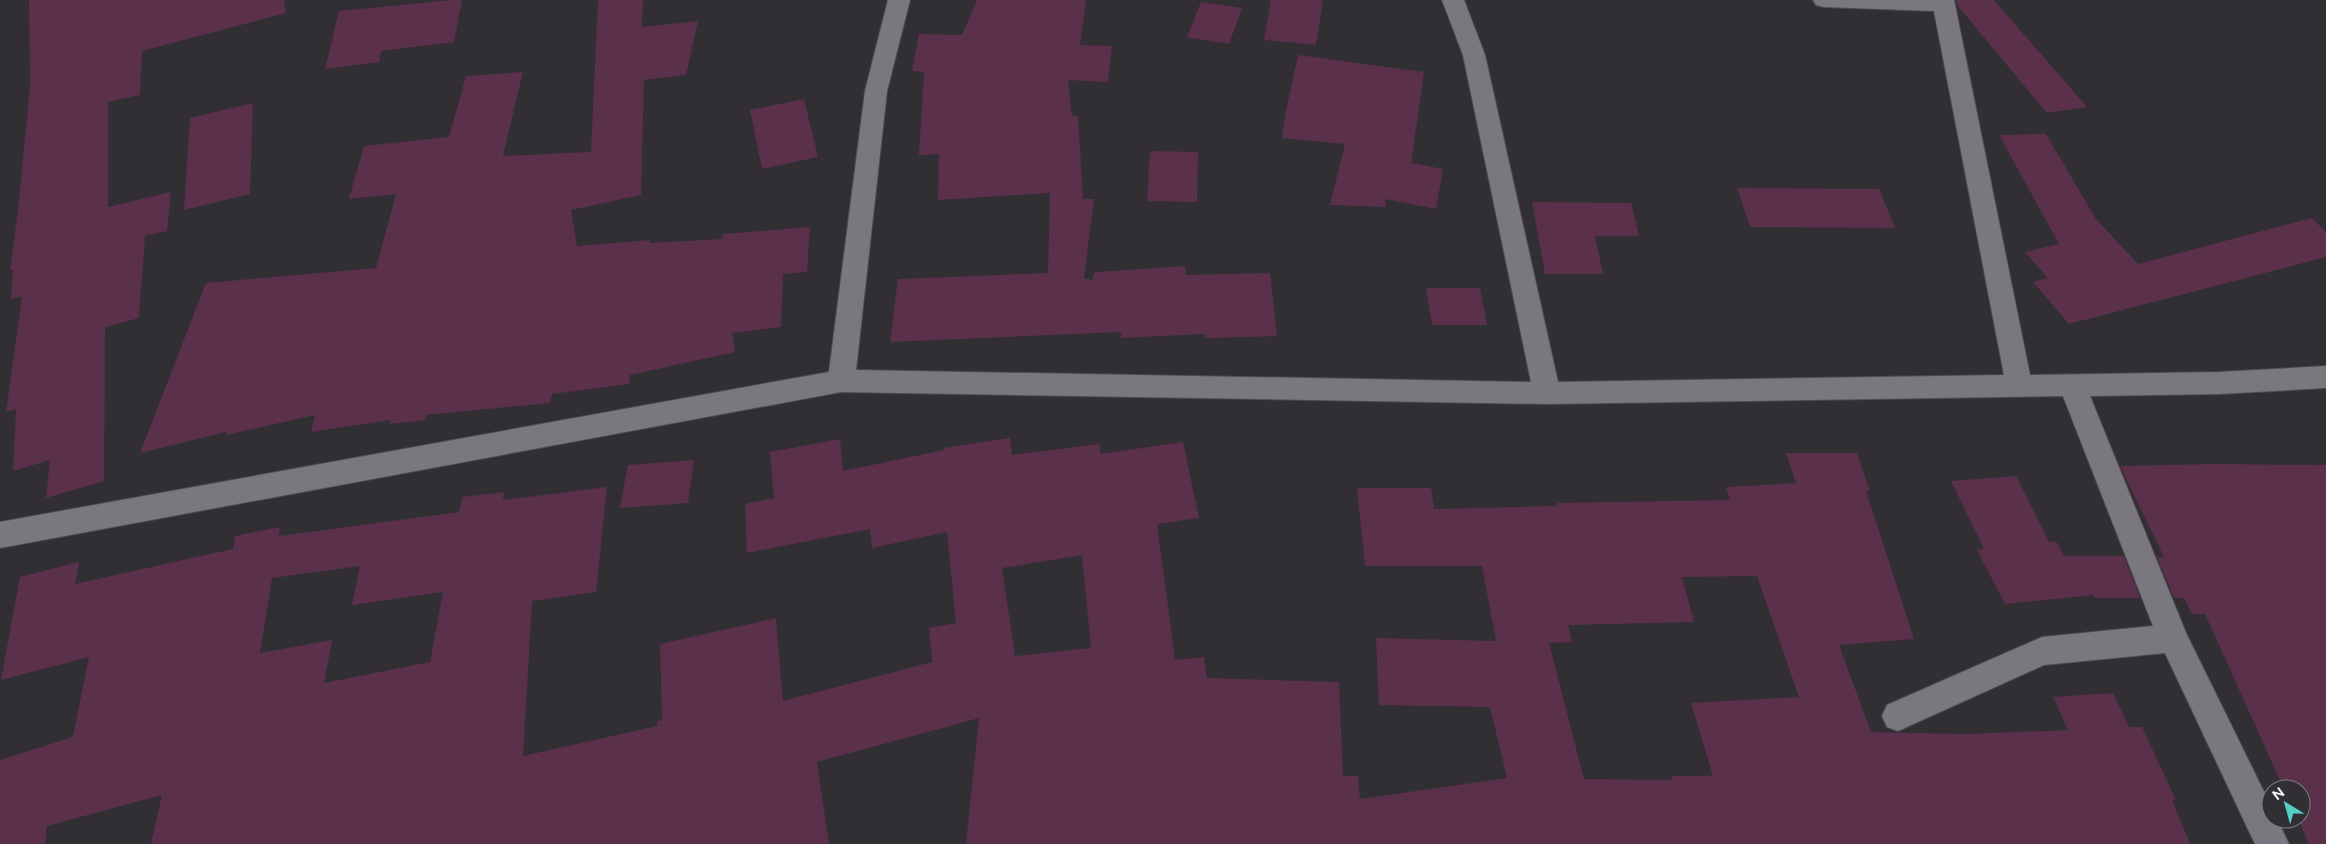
<svg xmlns="http://www.w3.org/2000/svg" width="2326" height="844" font-family="Raleway,sans-serif">
<style>
.building{fill:#5a304b;fill-rule:evenodd}
.lines{fill:none;stroke-linecap:round;stroke-linejoin:round}
.street-casing{stroke:#4e4c50;stroke-width:2}
.street{fill:#7a787e;fill-rule:evenodd}
</style>
<rect width="100%" height="100%" fill="#312f34"/>
<g class="building">
<path d="M 29,0 L 284,0 L 286,13 L 142,51 L 140,95 L 108,102 L 108,207 L 171,192 L 167,231 L 145,236 L 139,318 L 105,327 L 104,481 L 46,498 L 50,460 L 13,471 L 16,409 L 6,412 L 22,296 L 11,299 L 13,270 L 10,271 L 18,210 L 30,86 Z"/>
<path d="M 452,0 L 462,0 L 454,42 L 381,51 L 379,62 L 325,69 L 339,11 Z"/>
<path d="M 598,0 L 643,0 L 642,27 L 698,21 L 686,75 L 644,80 L 641,195 L 571,210 L 577,246 L 650,240 L 649,243 L 722,239 L 723,234 L 810,227 L 807,272 L 783,274 L 781,327 L 732,333 L 735,352 L 630,375 L 629,384 L 552,394 L 550,403 L 426,415 L 425,420 L 389,424 L 390,420 L 311,432 L 315,415 L 226,435 L 226,432 L 140,453 L 206,283 L 376,268 L 396,194 L 349,199 L 364,146 L 449,137 L 466,76 L 523,72 L 503,156 L 591,152 Z"/>
<path d="M 977,0 L 1086,0 L 1080,45 L 1112,46 L 1108,82 L 1068,80 L 1072,116 L 1078,116 L 1083,199 L 1094,199 L 1084,278 L 1092,280 L 1095,272 L 1185,266 L 1186,275 L 1270,273 L 1277,336 L 1205,338 L 1204,334 L 1121,338 L 1121,332 L 890,342 L 898,279 L 1048,273 L 1050,193 L 938,200 L 939,154 L 919,155 L 924,72 L 912,71 L 919,34 L 962,35 Z"/>
<path d="M 1271,0 L 1323,0 L 1316,45 L 1264,40 Z"/>
<path d="M 1956,0 L 1994,0 L 2087,107 L 2047,113 L 1957,5 Z"/>
<path d="M 1201,2 L 1242,8 L 1229,44 L 1187,37 Z"/>
<path d="M 1298,55 L 1424,72 L 1411,163 L 1443,169 L 1436,209 L 1385,199 L 1386,207 L 1330,205 L 1345,144 L 1282,138 L 1286,111 Z"/>
<path d="M 804,99 L 818,157 L 762,169 L 750,110 Z"/>
<path d="M 253,103 L 250,194 L 184,210 L 190,118 Z"/>
<path d="M 2046,134 L 2096,219 L 2138,264 L 2312,218 L 2326,232 L 2326,257 L 2069,324 L 2033,282 L 2048,278 L 2025,252 L 2059,244 L 1999,135 Z"/>
<path d="M 1150,151 L 1198,152 L 1197,202 L 1147,201 Z"/>
<path d="M 1737,188 L 1879,189 L 1895,228 L 1750,227 Z"/>
<path d="M 1532,202 L 1631,203 L 1639,236 L 1595,236 L 1603,274 L 1545,274 Z"/>
<path d="M 1426,288 L 1480,288 L 1487,325 L 1432,325 Z"/>
<path d="M 1010,438 L 1012,455 L 1099,444 L 1101,454 L 1183,442 L 1199,518 L 1157,524 L 1175,660 L 1204,657 L 1207,678 L 1339,682 L 1343,776 L 1358,776 L 1360,799 L 1507,778 L 1490,707 L 1379,705 L 1376,638 L 1496,641 L 1482,566 L 1365,566 L 1357,488 L 1431,488 L 1434,509 L 1557,506 L 1557,503 L 1730,500 L 1726,487 L 1796,483 L 1786,453 L 1857,453 L 1870,491 L 1866,491 L 1914,639 L 1839,645 L 1871,732 L 1965,734 L 2068,730 L 2053,697 L 2113,693 L 2129,727 L 2142,727 L 2176,800 L 2172,800 L 2190,844 L 966,844 L 979,718 L 817,762 L 829,844 L 151,844 L 162,795 L 47,826 L 45,844 L 0,844 L 0,760 L 73,737 L 89,657 L 1,680 L 20,577 L 79,562 L 75,584 L 233,549 L 235,536 L 280,527 L 279,536 L 459,512 L 462,497 L 504,492 L 503,500 L 607,487 L 596,592 L 532,601 L 523,756 L 657,726 L 657,721 L 662,720 L 660,644 L 776,618 L 783,701 L 932,662 L 929,628 L 956,623 L 947,532 L 872,548 L 870,529 L 747,553 L 745,504 L 774,498 L 770,452 L 840,439 L 843,471 L 944,450 L 944,448 ZM 1082,555 L 1091,648 L 1015,656 L 1002,568 ZM 360,566 L 352,605 L 443,592 L 430,662 L 324,683 L 332,640 L 260,653 L 272,578 ZM 1757,576 L 1799,697 L 1691,703 L 1713,776 L 1671,776 L 1672,780 L 1584,779 L 1549,643 L 1572,642 L 1568,625 L 1694,622 L 1682,577 Z"/>
<path d="M 694,460 L 688,503 L 620,508 L 628,465 Z"/>
<path d="M 2214,464 L 2326,465 L 2326,844 L 2309,844 L 2298,819 L 2301,819 L 2301,789 L 2284,789 L 2205,614 L 2192,614 L 2184,598 L 2174,598 L 2157,557 L 2164,557 L 2120,466 Z"/>
<path d="M 2016,476 L 2049,542 L 2056,541 L 2064,556 L 2124,556 L 2140,598 L 2095,598 L 2094,595 L 2005,604 L 1977,550 L 1984,549 L 1951,481 Z"/>
</g>
<g class="lines">
<g class="street-casing">
<path id="street" d="M 888,0 L 910,0 L 887,91 L 856,370 L 1531,382 L 1463,55 L 1442,0 L 1464,0 L 1485,55 L 1558,382 L 2004,375 L 1934,11 L 1824,7 L 1816,5 L 1813,0 L 1954,0 L 2030,375 L 2219,372 L 2326,366 L 2326,388 L 2219,394 L 2090,396 L 2186,633 L 2271,806 L 2271,819 L 2277,819 L 2289,844 L 2255,844 L 2165,653 L 2044,665 L 1898,731 L 1887,727 L 1882,716 L 1887,705 L 2042,637 L 2153,626 L 2063,396 L 1547,404 L 841,392 L 0,548 L 0,522 L 829,372 L 865,91 Z"/>
</g>
<use href="#street" class="street"/>
</g>
<g transform="translate(2286 804) rotate(323)"><circle r="24" fill="#312f34" stroke="#7f7d82"/>
<path d="M0-4L9 19L0 12L-9 19Z" fill="#55cec4"/>
<text y="-8" font-size="14" font-weight="bold" text-anchor="middle" fill="#f4f2f6">N</text>
</g>
</svg>
